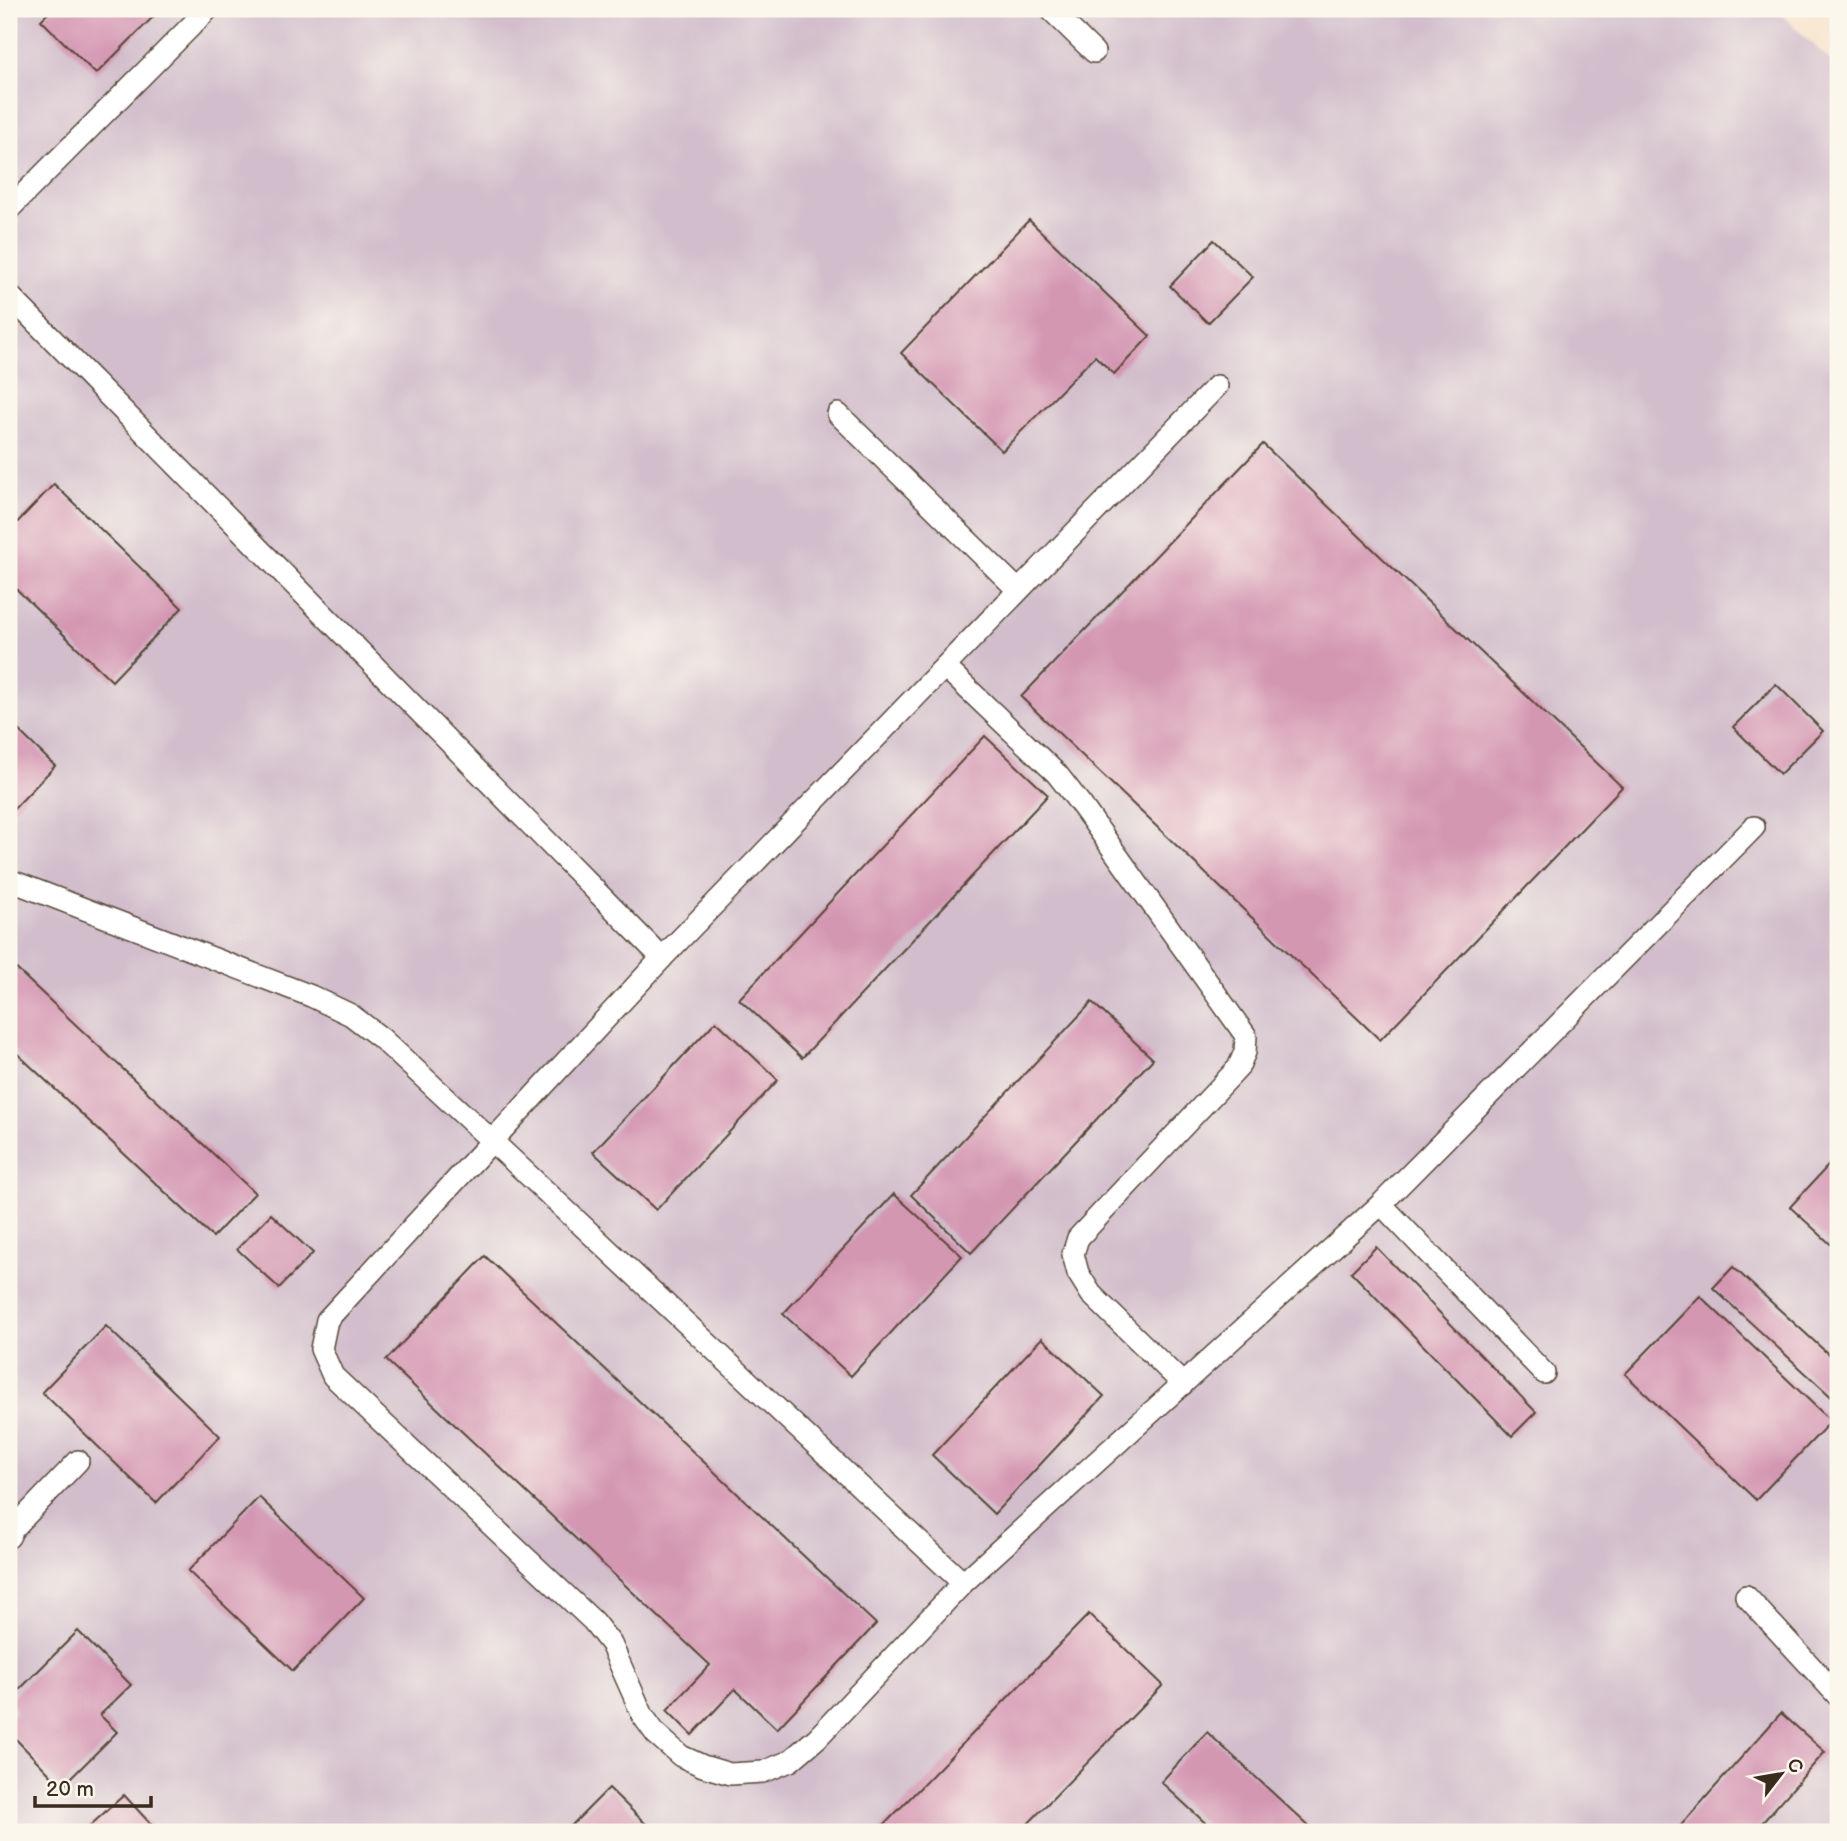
<svg xmlns="http://www.w3.org/2000/svg" width="1847" height="1841" font-family="'Balsamiq Sans',sans-serif">
<style>
.industrial{fill:#d1bdcb}
.building{fill:#d497b2}
.lines{fill:none;stroke-linecap:round;stroke-linejoin:round}
.service-casing{stroke:#574638;stroke-width:24}
.service{stroke:#fff;stroke-width:21}
</style>
<rect width="100%" height="100%" fill="#fbf7ec"/>
<filter id="ink" filterUnits="userSpaceOnUse"><feTurbulence type="fractalNoise" baseFrequency=".0143" numOctaves="2"/><feDisplacementMap in="SourceGraphic" scale="14" xChannelSelector="R" yChannelSelector="G"/><feConvolveMatrix kernelMatrix="1 2 1 2 8 2 1 2 1" color-interpolation-filters="sRGB"/></filter>
<filter id="wash" filterUnits="userSpaceOnUse"><feTurbulence type="fractalNoise" baseFrequency=".00686" numOctaves="4" result="noise"/><feDisplacementMap in="SourceGraphic" scale="28" xChannelSelector="R" yChannelSelector="G"/><feGaussianBlur stdDeviation="1.57" result="paint"/><feColorMatrix in="noise" values="0 0 0 0 0 0 0 0 0 0 0 0 0 0 0 0 0 1.4 0 .05"/><feComposite in="paint" operator="in"/></filter>
<g filter="url(#wash)">
<rect width="100%" height="100%" fill="#f6e3cb"/>
<path class="industrial" d="M 9,9 L 1776,9 L 1838,68 L 1838,1832 L 9,1832 Z"/>
<g id="blocks">
<g class="building">
<path d="M 52,9 L 161,9 L 96,74 L 41,20 Z"/>
<path d="M 1029,220 L 1150,336 L 1114,374 L 1095,356 L 1002,451 L 901,353 Z"/>
<path d="M 1214,240 L 1253,277 L 1208,323 L 1170,286 Z"/>
<path d="M 1263,444 L 1622,787 L 1380,1040 L 1021,697 Z"/>
<path d="M 54,484 L 182,608 L 112,681 L 9,582 L 9,531 Z"/>
<path d="M 1776,684 L 1823,731 L 1780,774 L 1733,727 Z"/>
<path d="M 9,721 L 55,766 L 9,814 Z"/>
<path d="M 985,736 L 1048,795 L 802,1058 L 739,999 Z"/>
<path d="M 9,962 L 255,1193 L 213,1237 L 9,1046 Z"/>
<path d="M 1092,1002 L 1153,1059 L 971,1253 L 911,1195 Z"/>
<path d="M 716,1021 L 778,1080 L 656,1210 L 593,1152 Z"/>
<path d="M 1838,1155 L 1838,1251 L 1790,1207 Z"/>
<path d="M 894,1194 L 962,1256 L 851,1376 L 783,1314 Z"/>
<path d="M 271,1214 L 313,1253 L 279,1288 L 237,1249 Z"/>
<path d="M 1376,1247 L 1536,1412 L 1512,1436 L 1351,1272 Z"/>
<path d="M 485,1256 L 876,1624 L 777,1729 L 735,1689 L 692,1735 L 667,1710 L 710,1665 L 386,1360 Z"/>
<path d="M 1733,1267 L 1838,1363 L 1838,1403 L 1713,1288 Z"/>
<path d="M 1700,1296 L 1831,1421 L 1756,1500 L 1625,1374 Z"/>
<path d="M 106,1326 L 220,1436 L 156,1503 L 42,1392 Z"/>
<path d="M 1042,1338 L 1104,1396 L 994,1514 L 932,1455 Z"/>
<path d="M 259,1497 L 364,1598 L 293,1671 L 188,1571 Z"/>
<path d="M 1089,1614 L 1163,1685 L 1020,1832 L 877,1832 Z"/>
<path d="M 78,1631 L 131,1685 L 100,1715 L 117,1732 L 62,1787 L 9,1732 L 9,1719 L 17,1711 L 9,1703 L 9,1700 Z"/>
<path d="M 1781,1713 L 1825,1752 L 1754,1832 L 1675,1832 Z"/>
<path d="M 1207,1732 L 1315,1832 L 1215,1832 L 1161,1782 Z"/>
<path d="M 609,1788 L 654,1832 L 565,1832 Z"/>
<path d="M 124,1795 L 158,1832 L 83,1832 Z"/>
</g>
</g>
</g>
<g filter="url(#ink)">
<use href="#blocks" fill-opacity="0" stroke="#574638" stroke-width="2"/>
<g class="lines">
<g class="service-casing">
<g id="service">
<path d="M 1050,9 L 1094,52"/>
<path d="M 9,209 L 208,9"/>
<path d="M 9,295 L 662,958 L 1217,386"/>
<path d="M 838,414 L 1018,590"/>
<path d="M 945,667 L 1057,774 L 1082,806 L 1246,1036 L 1245,1052 L 1238,1068 L 1078,1238 L 1073,1254 L 1078,1273 L 1091,1294 L 1183,1384"/>
<path d="M 9,880 L 311,996 L 351,1015 L 381,1038 L 492,1141 L 662,958"/>
<path d="M 1381,1204 L 1544,1373"/>
<path d="M 9,1537 L 13,1529 L 78,1461"/>
<path d="M 963,1583 L 492,1141 L 327,1320 L 321,1349 L 333,1376 L 593,1621 L 611,1644 L 643,1716 L 656,1734 L 681,1756 L 703,1766 L 730,1774 L 763,1772 L 790,1761 L 817,1738 L 963,1583 L 1381,1204 L 1754,827"/>
<path d="M 1746,1596 L 1838,1696"/>
</g>
</g>
<use href="#service" class="service"/>
</g>
</g>
<rect width="1847" height="1841" fill="none" stroke="#fbf7ec" stroke-width="35"/>
<g transform="translate(1781 1774) rotate(59)" stroke="#fbf7ec" stroke-width="5" paint-order="stroke">
<path d="M0-5L12 26L0 18L-12 26Z" fill="#3b2a1e"/>
<text y="-10" font-size="19" font-weight="bold" text-anchor="middle" fill="#3b2a1e">С</text>
</g>
<path d="M35 1796v10h116v-10" fill="none" stroke="#3b2a1e" stroke-width="3.5"/>
<text x="46" y="1796" font-size="21" fill="#3b2a1e" stroke="#fbf7ec" stroke-width="5" paint-order="stroke">20 m</text>
</svg>
